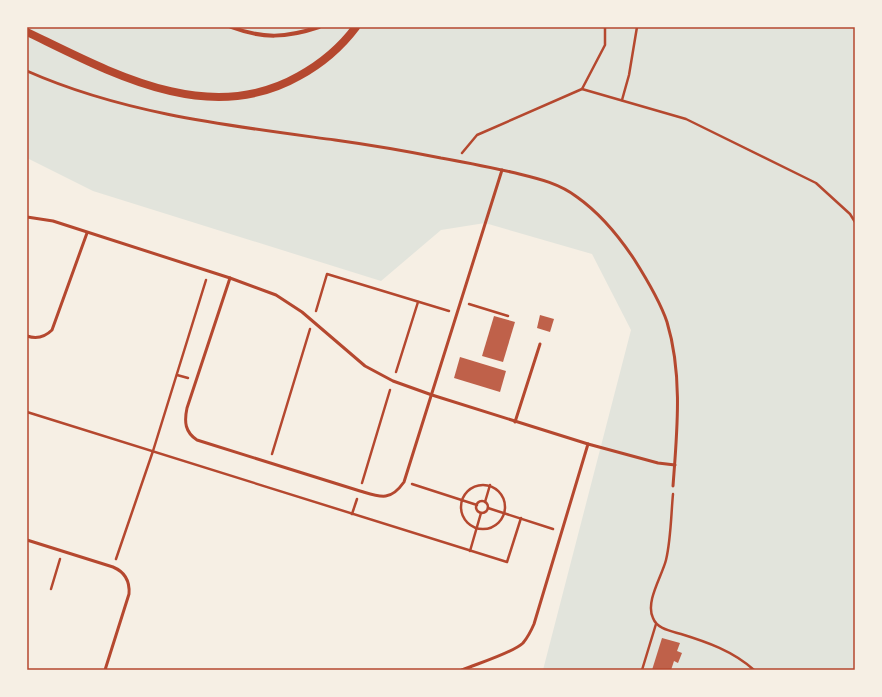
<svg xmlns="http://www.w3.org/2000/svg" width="882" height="697" font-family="Lato,sans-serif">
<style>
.green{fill:#e2e4dc}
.building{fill:#bf614a}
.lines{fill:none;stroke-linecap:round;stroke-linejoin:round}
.path{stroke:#b5482f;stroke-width:2.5}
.service{stroke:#b5482f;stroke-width:3}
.minor{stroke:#b5482f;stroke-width:4}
.secondary{stroke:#b5482f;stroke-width:8}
.neatline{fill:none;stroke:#b5482f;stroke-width:1.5}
</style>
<rect width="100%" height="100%" fill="#f6efe4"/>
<path class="green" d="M 27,27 L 855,27 L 855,670 L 543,670 L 631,330 L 592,254 L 485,223 L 441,230 L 381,281 L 93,191 L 27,158 Z"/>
<g class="building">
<path d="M 540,315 L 554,319 L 550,332 L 537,328 Z"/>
<path d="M 494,316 L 515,322 L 503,362 L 482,356 Z"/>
<path d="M 460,357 L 506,371 L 500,392 L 454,378 Z"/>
<path d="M 662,638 L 680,643 L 677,651 L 682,653 L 678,663 L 674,661 L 671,670 L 652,670 Z"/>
</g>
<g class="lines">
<g class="path">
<path d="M 582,89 L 605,45 L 605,27"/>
<path d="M 622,100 L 629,75 L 637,27"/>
<path d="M 462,153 L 477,135 L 582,89 L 686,119 L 816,183 L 850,214 L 855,222"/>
<path d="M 469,304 L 508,316"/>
<path d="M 316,311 L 327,274 L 449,311"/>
<path d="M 396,372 L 418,302"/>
<path d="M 177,375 L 188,378"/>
<path d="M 27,412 L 507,562 L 521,518"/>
<path d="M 272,454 L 310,329"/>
<path d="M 362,483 L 390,390"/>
<path d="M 412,484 L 477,505"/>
<circle cx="483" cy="507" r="22"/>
<path d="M 673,494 C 671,515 671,539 666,560 C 662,576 645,602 653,618 C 657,629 671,631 681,634 C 707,642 733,651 754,670"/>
<circle cx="482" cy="507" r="6"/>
<path d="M 485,502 L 490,485"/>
<path d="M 488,508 L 553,529"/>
<path d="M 352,514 L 357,499"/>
<path d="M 470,551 L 481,513"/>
<path d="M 116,559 L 153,451 L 206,280"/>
<path d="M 51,589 L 60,559"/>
<path d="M 642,670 L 656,624"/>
</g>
<g class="service">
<path d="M 27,71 C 124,114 231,126 335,140 C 371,145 406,151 441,158 C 464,162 488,167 511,172 C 535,178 557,182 577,197 C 601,214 618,235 634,259 C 646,278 660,301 667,322 C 683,375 677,432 673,486"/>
<path d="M 27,217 L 53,221 L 230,278 L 276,295 L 302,312 L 365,366 L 393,381 L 432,395 L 588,444 L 534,624 C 531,631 528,637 523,643 C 513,653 476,664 462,670"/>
<path d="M 230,278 L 187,408 C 184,422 185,432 197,440 L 360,491 C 380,497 390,502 404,482 L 502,170"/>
<path d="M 27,336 C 36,339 45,337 52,330 L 87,233"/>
<path d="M 515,422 L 540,344"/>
<path d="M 588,444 L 658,463 L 675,465"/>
<path d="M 27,540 L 113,567 C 125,572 130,581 129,594 L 105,670"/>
</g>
<path class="minor" d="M 231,27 C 263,39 286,38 319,27"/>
<path class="secondary" d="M 27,32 C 110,72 208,128 299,76 C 321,64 341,47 356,27"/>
</g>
<rect width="882" height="697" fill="none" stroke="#f6efe4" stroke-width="56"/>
<rect x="28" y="28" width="826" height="641" class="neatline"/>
</svg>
